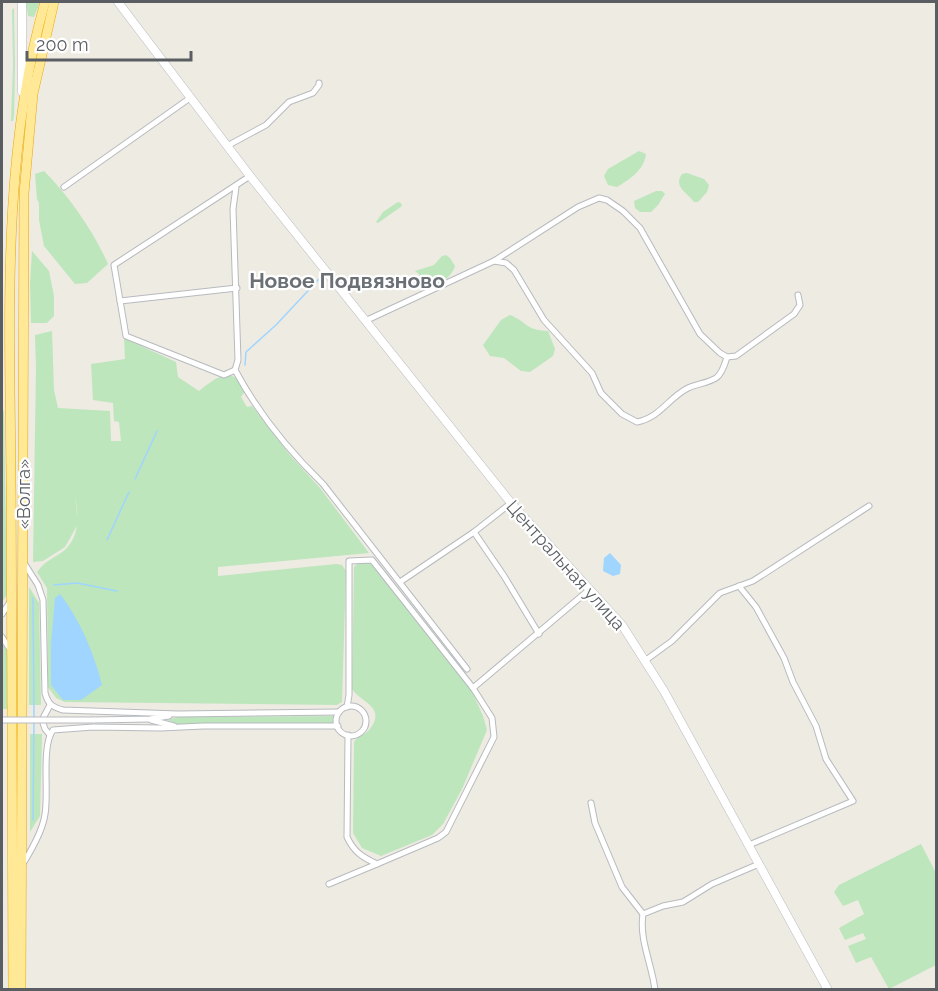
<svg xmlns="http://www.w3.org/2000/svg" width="938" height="991" font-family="Raleway,sans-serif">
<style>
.green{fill:#bde6bd}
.water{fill:#a0d5ff}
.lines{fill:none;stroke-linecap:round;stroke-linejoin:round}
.stream{stroke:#a0d5ff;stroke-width:1.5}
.minor-casing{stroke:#b7babf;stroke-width:7}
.secondary-casing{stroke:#b8bbc1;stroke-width:9}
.trunk-casing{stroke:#efa500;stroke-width:10}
.minor{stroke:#fff;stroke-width:5}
.secondary{stroke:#fff;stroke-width:8}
.trunk{stroke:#ffe996;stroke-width:9}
.minor-bridge-casing{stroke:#b7babf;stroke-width:7;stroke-linecap:butt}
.minor-bridge{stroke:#fff;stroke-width:5}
.labels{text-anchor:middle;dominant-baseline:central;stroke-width:4.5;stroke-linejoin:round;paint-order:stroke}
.street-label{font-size:18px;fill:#5a5e63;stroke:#fff}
.quarter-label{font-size:21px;font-weight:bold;fill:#6b7075;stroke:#fff}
</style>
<rect width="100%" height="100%" fill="#eeebe2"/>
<g class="green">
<path d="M 26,2 L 40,2 L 34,17 L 28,16 Z"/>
<path d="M 14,8 L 15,66 L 14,115 L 13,121 L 11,121 L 13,66 L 12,10 Z"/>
<path d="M 639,151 L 646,154 C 644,170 630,179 617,187 L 608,185 L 604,176 L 608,169 Z"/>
<path d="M 44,171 C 69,196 94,232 108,264 L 87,283 L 75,284 L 44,246 L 39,220 L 39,203 L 37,199 L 35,174 Z"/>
<path d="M 687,173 L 704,179 L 709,185 L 707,192 L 698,202 L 694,202 C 687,192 673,187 682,174 Z"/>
<path d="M 656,191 L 662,191 L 665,194 L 658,205 L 651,212 L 640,212 L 635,208 L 634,201 Z"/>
<path d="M 398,202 L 401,203 L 402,206 L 378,223 L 376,222 L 383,212 Z"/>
<path d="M 32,251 L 49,271 L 54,296 L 54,316 L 47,323 L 31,323 L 30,284 Z"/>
<path d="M 446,255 L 450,258 L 455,266 C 451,279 436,287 423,288 L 420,286 L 419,274 L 415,271 L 434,265 L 442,256 Z"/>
<path d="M 510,315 C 528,322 524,330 548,331 L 555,349 L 553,356 L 530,372 L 521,371 L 504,358 L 490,356 L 483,345 L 501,320 Z"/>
<path d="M 52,331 L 54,390 L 58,408 L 110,411 L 111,441 L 121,441 L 119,422 L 114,421 L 113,403 L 93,400 L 91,364 L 125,359 L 124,338 L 176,362 L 178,377 L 199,391 C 208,384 225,368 237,379 C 240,382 243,388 245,391 L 241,397 L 247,407 L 252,406 L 289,454 L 320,488 L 369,553 L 218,567 L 218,576 L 336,564 L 342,565 L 346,571 L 342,702 L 337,705 L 65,702 L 56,698 L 48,687 L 47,588 L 37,572 C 46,559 56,558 66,549 C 81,533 78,514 75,495 L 78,524 L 65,547 L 43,561 L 33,562 L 36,368 L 35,335 Z"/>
<path d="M 2,409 L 4,411 L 7,595 L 2,602 Z"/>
<path d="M 371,561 L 472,691 L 483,716 L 487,730 L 462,789 L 443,824 L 432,835 L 381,856 L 362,848 L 353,833 L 354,742 C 358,736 365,735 369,730 C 388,707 360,702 352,689 L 354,567 L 359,562 Z"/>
<path d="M 29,587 L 39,603 L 41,705 L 29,705 Z"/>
<path d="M 2,643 L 10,656 L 10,709 L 2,709 Z"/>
<path d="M 334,716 L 333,724 L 178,724 L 167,720 L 178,717 Z"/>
<path d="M 30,734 L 42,734 L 40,816 L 30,832 Z"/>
<path d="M 921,844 L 936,873 L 936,965 L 889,989 L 871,957 L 856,963 L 848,946 L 866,939 L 863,933 L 845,940 L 839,928 L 864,914 L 858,900 L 843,906 L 834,892 L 839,885 Z"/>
</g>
<g class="water">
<path d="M 610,553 L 621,565 L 620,574 L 613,576 L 603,571 L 604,558 Z"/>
<path d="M 60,594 C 80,620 94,653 102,685 L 81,700 L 63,700 L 51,685 L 51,644 L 55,598 Z"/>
</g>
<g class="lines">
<g class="stream">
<path d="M 245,365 L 246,352 L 276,325 L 319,279"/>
<path d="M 135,479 L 157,431"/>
<path d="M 107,540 L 129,492"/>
<path d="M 54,585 L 77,583 L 117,591"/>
<path d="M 33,598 L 34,717"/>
<path d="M 33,820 L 34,722"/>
</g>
<g class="minor-casing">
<g id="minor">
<path d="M 227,146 L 266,125 L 289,102 L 313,93 L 319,85 L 319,83"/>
<path d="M 64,187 L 190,98"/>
<path d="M 236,187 L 233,209 L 238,360 L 235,370 L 224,375 L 126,336 L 114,265 L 250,176"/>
<path d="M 494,261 L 506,263 L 514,270 L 544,320 L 592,373 L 601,393 L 622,414 L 637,422 C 661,417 668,398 688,388 C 697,384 708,383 716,378 C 722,374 725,364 727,357"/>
<path d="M 120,301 L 237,288"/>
<path d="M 365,321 L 494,261 L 578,207 L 599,198 L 607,200 L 623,211 L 640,228 L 700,334 L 720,353 L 727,357 L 736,356 L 794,314 L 800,305 L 798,295"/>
<path d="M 235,370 C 258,413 289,451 323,484 L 467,669"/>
<path d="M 474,532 L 504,576 L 539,634"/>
<path d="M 24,563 L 38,585 L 43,600 L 45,693 C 48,704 52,707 63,710 L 178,714 L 339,712"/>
<path d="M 400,582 L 474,532 L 511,503"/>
<path d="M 739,586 L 756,607 L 784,658 L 793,682 L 816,726 L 826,759 L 853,801 L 749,845"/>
<path d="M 2,614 L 10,602"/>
<path d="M 2,637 L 11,651"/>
<path d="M 646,660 L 672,641 L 720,593 L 753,581 L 869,506"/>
<circle cx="351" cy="721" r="15"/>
<path d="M 347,707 L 349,695 L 349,561 L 372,560 L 473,688"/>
<path d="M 93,720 L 150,719 L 169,716"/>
<path d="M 151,720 L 174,726"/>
<path d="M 50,735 L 45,729 L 42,720 L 50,705"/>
<path d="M 591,803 L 595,823 L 622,887 L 643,914 L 663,906 L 683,902 L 712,884 L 759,864"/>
<path d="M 24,862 C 32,849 43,830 45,814 C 49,793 41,746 53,730 L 93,727 L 161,728 L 203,726 L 338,726"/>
<path d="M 377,864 L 438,838 L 446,832 L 494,737 L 492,718 L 473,688 L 590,589"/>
<path d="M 329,884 L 377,864 C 362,857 354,852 347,837 L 348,735"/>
<path d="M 643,914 C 639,940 652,964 655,990"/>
</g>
</g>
<g class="secondary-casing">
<g id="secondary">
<path d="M 22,2 L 22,92"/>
<path d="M 118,2 L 250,176 L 511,503 L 622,625 L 664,691 L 828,990"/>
</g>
</g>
<g class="trunk-casing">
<g id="trunk">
<path d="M 13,990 C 13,820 13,651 11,482 C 10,322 1,157 45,2"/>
<path d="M 21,990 L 24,193 L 33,94 L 54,2"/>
</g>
</g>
<use href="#minor" class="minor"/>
<use href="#secondary" class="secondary"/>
<use href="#trunk" class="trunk"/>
<g class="minor-bridge-casing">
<path id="minor-bridge" d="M 2,720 L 93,720"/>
</g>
<use href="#minor-bridge" class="minor-bridge"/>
</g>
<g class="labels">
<g class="street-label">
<text transform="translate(23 494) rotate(-90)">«Волга»</text>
<text transform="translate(566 565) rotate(48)">Центральная улица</text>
</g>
<g class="quarter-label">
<text x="347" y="280">Новое Подвязново</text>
</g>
</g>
<rect width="938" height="991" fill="none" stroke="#5a5e63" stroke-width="6"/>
<path d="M27 51v9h164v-9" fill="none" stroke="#5a5e63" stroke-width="3"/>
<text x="36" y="51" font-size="18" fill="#5a5e63" stroke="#ffffff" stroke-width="4.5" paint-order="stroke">200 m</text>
</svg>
